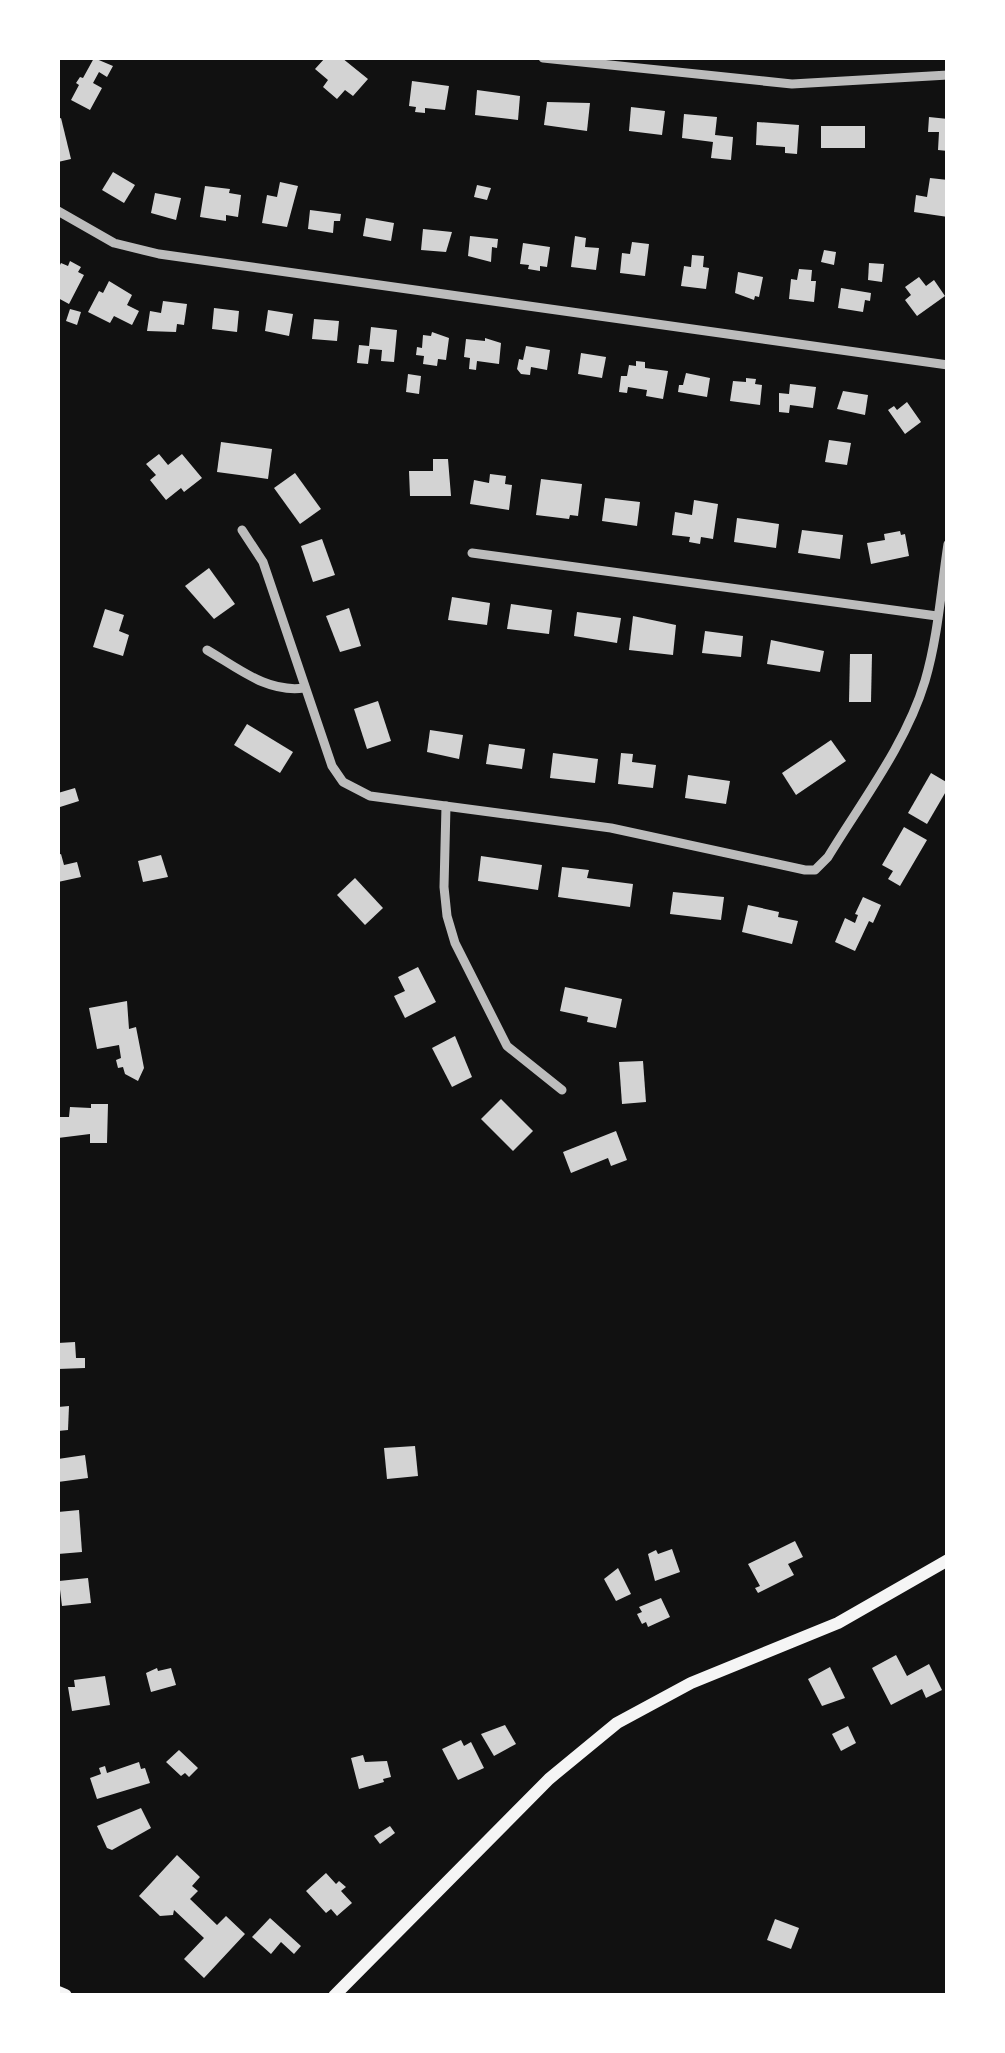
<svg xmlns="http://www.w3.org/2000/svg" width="1005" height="2053" font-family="Arial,sans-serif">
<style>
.building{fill:#d3d3d3}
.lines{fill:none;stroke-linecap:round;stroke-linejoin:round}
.minor{stroke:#bcbcbc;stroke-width:9}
.secondary{stroke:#f5f5f5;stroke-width:12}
.primary{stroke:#f5f5f5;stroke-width:14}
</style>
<rect width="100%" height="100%" fill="#111"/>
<g class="building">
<path d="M 94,58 L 113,66 L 107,77 L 99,72 L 93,83 L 102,88 L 90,110 L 71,100 L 79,85 L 76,83 L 80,77 L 83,78 Z"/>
<path d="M 325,58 L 342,58 L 368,79 L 353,96 L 345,90 L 337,99 L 323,87 L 328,80 L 315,69 Z"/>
<path d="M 412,81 L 449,86 L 445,110 L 425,108 L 425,113 L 415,112 L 416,107 L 409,106 Z"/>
<path d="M 477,90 L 520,96 L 518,120 L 475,115 Z"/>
<path d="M 547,102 L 590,103 L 587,131 L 544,125 Z"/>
<path d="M 631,107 L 665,111 L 662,135 L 629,131 Z"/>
<path d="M 684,114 L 717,117 L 715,135 L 733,137 L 731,160 L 711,158 L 713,142 L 682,138 Z"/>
<path d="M 929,117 L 948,119 L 948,151 L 938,150 L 939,132 L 928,132 Z"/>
<path d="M 61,118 L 71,159 L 58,162 L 58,119 Z"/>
<path d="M 757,122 L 799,125 L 797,154 L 785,153 L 785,147 L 756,145 Z"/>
<rect x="821" y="126" width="44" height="22"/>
<path d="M 113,172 L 135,185 L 124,203 L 102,190 Z"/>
<path d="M 930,178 L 948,180 L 948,217 L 914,212 L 916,195 L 927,197 Z"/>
<path d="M 280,182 L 298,186 L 287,227 L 262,223 L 267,195 L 277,197 Z"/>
<path d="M 477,185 L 491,188 L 487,200 L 474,197 Z"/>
<path d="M 205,186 L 230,189 L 229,193 L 241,195 L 238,217 L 226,215 L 226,221 L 200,217 Z"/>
<path d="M 155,193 L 181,198 L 176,220 L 151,213 Z"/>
<path d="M 310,210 L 341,214 L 340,221 L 334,221 L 333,233 L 308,229 Z"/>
<path d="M 366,218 L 394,223 L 391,241 L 363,236 Z"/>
<path d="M 423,229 L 452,232 L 446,252 L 421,250 Z"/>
<path d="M 470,236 L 498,239 L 497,248 L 492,247 L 491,262 L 468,256 Z"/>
<path d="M 575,236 L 586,238 L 585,247 L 599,248 L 596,270 L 571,267 Z"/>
<path d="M 632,242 L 649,244 L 645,276 L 620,273 L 622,253 L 630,254 Z"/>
<path d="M 523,243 L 550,247 L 547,267 L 540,266 L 540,271 L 528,269 L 529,265 L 520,264 Z"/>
<path d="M 824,250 L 836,252 L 834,265 L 821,262 Z"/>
<path d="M 692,255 L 704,256 L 703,267 L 709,268 L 706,289 L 681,286 L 684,266 L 691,267 Z"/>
<path d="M 70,261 L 81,267 L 78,272 L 84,275 L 69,304 L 58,298 L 58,269 L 61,263 L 68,266 Z"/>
<path d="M 869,263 L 884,264 L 882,282 L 868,280 Z"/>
<path d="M 799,269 L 812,270 L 811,281 L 816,281 L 814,302 L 789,299 L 791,279 L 797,280 Z"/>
<path d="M 738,272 L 763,277 L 759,297 L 755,296 L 754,300 L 735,293 Z"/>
<path d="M 919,277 L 926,286 L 934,280 L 945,296 L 917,316 L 905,300 L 911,295 L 905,287 Z"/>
<path d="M 109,281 L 132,295 L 127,305 L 139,311 L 132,325 L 114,316 L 110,323 L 88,312 L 99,291 L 103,293 Z"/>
<path d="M 841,288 L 871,293 L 870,301 L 865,300 L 863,312 L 838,308 Z"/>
<path d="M 163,301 L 187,304 L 184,325 L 177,324 L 176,332 L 147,331 L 150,311 L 161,313 Z"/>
<path d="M 214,308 L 239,311 L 237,332 L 212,329 Z"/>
<path d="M 70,309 L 81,312 L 77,325 L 66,321 Z"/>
<path d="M 268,310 L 293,314 L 289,336 L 265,331 Z"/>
<path d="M 314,319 L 339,321 L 337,341 L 312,339 Z"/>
<path d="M 371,327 L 397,330 L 394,362 L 381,361 L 382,350 L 370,349 L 368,364 L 357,363 L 359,345 L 369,346 Z"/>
<path d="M 432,332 L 449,338 L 446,360 L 438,359 L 437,366 L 423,364 L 424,356 L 416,355 L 417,347 L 422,348 L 423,335 L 431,336 Z"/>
<path d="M 485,338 L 501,343 L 499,364 L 477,361 L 476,370 L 469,369 L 470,358 L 464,357 L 466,339 L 485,341 Z"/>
<path d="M 526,346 L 550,350 L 547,370 L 531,367 L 530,375 L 521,374 L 517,369 L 519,359 L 523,360 Z"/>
<path d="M 581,353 L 606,357 L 602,378 L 578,374 Z"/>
<path d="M 636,361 L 645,362 L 645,368 L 668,371 L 663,399 L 646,396 L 647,390 L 628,387 L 627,393 L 619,392 L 621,376 L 627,376 L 629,365 L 636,366 Z"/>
<path d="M 686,373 L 710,378 L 707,397 L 678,392 L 679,385 L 683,385 Z"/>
<path d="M 408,374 L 421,376 L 419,394 L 406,392 Z"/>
<path d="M 746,378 L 756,379 L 755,384 L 762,385 L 760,405 L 730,401 L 733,381 L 746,382 Z"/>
<path d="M 790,384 L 816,387 L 813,408 L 790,405 L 789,413 L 779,412 L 779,393 L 789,394 Z"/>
<path d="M 843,391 L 868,395 L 865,415 L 837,409 Z"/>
<path d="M 907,402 L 921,422 L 905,434 L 888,410 L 894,406 L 897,410 Z"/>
<path d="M 829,440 L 851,443 L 847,465 L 825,462 Z"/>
<path d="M 221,442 L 272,449 L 268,479 L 217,472 Z"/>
<path d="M 159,454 L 168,465 L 182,454 L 202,478 L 184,492 L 181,488 L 166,500 L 150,480 L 156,475 L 146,464 Z"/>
<path d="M 433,459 L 448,459 L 451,496 L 410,496 L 409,471 L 433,471 Z"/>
<path d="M 295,473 L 321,509 L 300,524 L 274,488 Z"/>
<path d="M 490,474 L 506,476 L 505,484 L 512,485 L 509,510 L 470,504 L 474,480 L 489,483 Z"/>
<path d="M 541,479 L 582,484 L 578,516 L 570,515 L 569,519 L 536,515 Z"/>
<path d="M 605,498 L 640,502 L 637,526 L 602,521 Z"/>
<path d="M 694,500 L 718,504 L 713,539 L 701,537 L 700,544 L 689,542 L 690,537 L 672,535 L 675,512 L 692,515 Z"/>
<path d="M 737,518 L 779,524 L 776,548 L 734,542 Z"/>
<path d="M 802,530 L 843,535 L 840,559 L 798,553 Z"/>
<path d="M 900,531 L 901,535 L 905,534 L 909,556 L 871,564 L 867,543 L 885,540 L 884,534 Z"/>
<path d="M 322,539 L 335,575 L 313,582 L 301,546 Z"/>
<path d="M 209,568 L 235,604 L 214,619 L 185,586 Z"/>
<path d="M 452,597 L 490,603 L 487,625 L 448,620 Z"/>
<path d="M 511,604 L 552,610 L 549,634 L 507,629 Z"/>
<path d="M 349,608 L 361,646 L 340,652 L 326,616 Z"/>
<path d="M 105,609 L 124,615 L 119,631 L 129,635 L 123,656 L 93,647 Z"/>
<path d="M 577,612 L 621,618 L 617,643 L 574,636 Z"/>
<path d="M 633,616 L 676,625 L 673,655 L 629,650 Z"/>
<path d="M 705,631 L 743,636 L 741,657 L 702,653 Z"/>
<path d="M 771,640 L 824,651 L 820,672 L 767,664 Z"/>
<path d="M 850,654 L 872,654 L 871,702 L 849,702 Z"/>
<path d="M 378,701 L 391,741 L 367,749 L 354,709 Z"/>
<path d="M 247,724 L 293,752 L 280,773 L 234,745 Z"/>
<path d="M 430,730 L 463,735 L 459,759 L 427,752 Z"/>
<path d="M 831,740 L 846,761 L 796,795 L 782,773 Z"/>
<path d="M 489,744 L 525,749 L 522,769 L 486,764 Z"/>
<path d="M 553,753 L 598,759 L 595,783 L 550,778 Z"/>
<path d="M 621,753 L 633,754 L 632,762 L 656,765 L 653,788 L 618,784 Z"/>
<path d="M 931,773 L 948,783 L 948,788 L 927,824 L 908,813 Z"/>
<path d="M 688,775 L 730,781 L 726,804 L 685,798 Z"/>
<path d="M 75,788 L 79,801 L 60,807 L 58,793 Z"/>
<path d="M 904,827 L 927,840 L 900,886 L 888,879 L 893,871 L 882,865 Z"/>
<path d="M 61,854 L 64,865 L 77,862 L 81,877 L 58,882 L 58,855 Z"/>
<path d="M 161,855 L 168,877 L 143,882 L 138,861 Z"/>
<path d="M 481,856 L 542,865 L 538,890 L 478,881 Z"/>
<path d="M 562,867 L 589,870 L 587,878 L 633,884 L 630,907 L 558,897 Z"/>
<path d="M 355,878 L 383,908 L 365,925 L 337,895 Z"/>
<path d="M 673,892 L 724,897 L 721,920 L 670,914 Z"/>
<path d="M 863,897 L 881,905 L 873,923 L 869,921 L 855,951 L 835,942 L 845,918 L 855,923 L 858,915 L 855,914 Z"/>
<path d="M 748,905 L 779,912 L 778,917 L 798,921 L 792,944 L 742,932 Z"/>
<path d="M 418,967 L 436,1002 L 405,1018 L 394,996 L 405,991 L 398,977 Z"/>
<path d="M 565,987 L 622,999 L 616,1028 L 587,1022 L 588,1017 L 560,1011 Z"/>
<path d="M 127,1001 L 129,1029 L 136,1027 L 144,1068 L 138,1081 L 125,1074 L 123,1067 L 118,1068 L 116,1060 L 121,1058 L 119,1045 L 97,1049 L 89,1008 Z"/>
<path d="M 455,1036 L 472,1077 L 452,1087 L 432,1048 Z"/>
<path d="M 643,1061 L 646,1102 L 622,1104 L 619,1062 Z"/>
<path d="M 501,1099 L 533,1131 L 513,1151 L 481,1119 Z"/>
<path d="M 91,1104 L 108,1104 L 107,1143 L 90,1143 L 90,1134 L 58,1138 L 58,1117 L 69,1117 L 70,1107 L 91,1108 Z"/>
<path d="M 616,1131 L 627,1160 L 611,1166 L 608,1158 L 571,1173 L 563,1152 Z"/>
<path d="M 75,1342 L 76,1358 L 85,1358 L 85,1368 L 58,1369 L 58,1343 Z"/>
<path d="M 69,1406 L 68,1430 L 58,1431 L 58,1407 Z"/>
<path d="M 415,1446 L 418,1476 L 387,1479 L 384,1448 Z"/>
<path d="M 85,1455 L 88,1478 L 58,1482 L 58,1459 Z"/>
<path d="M 79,1510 L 82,1552 L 58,1554 L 58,1512 Z"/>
<path d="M 795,1541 L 803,1557 L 788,1564 L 794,1575 L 758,1593 L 755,1588 L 760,1586 L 748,1564 Z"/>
<path d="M 672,1549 L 680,1572 L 655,1581 L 648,1554 L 656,1550 L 658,1554 Z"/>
<path d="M 618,1568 L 631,1594 L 616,1601 L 604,1579 Z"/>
<path d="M 88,1578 L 91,1603 L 62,1606 L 59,1581 Z"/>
<path d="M 661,1598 L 670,1617 L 648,1627 L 646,1622 L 642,1624 L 637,1614 L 642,1612 L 639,1607 Z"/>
<path d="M 896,1655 L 907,1676 L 929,1664 L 942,1690 L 926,1698 L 922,1689 L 891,1705 L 872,1668 Z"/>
<path d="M 830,1667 L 845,1698 L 822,1706 L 808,1679 Z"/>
<path d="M 157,1668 L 158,1671 L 171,1668 L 176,1685 L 151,1692 L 146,1673 Z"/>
<path d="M 105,1676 L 110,1705 L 72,1711 L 68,1687 L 75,1687 L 74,1680 Z"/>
<path d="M 505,1725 L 516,1744 L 494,1756 L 481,1734 Z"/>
<path d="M 848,1726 L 856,1743 L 841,1751 L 832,1734 Z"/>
<path d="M 461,1740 L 464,1746 L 471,1742 L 484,1768 L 458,1780 L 442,1749 Z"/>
<path d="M 179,1750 L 198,1768 L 189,1777 L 185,1773 L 181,1776 L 166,1762 Z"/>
<path d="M 363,1755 L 365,1762 L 387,1761 L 391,1777 L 383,1779 L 384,1782 L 359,1789 L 351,1758 Z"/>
<path d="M 139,1762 L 141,1769 L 145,1768 L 150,1783 L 97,1799 L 90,1778 L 101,1774 L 99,1768 L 105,1766 L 107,1773 Z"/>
<path d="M 141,1808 L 151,1828 L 112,1850 L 107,1848 L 97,1826 Z"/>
<path d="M 390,1826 L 395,1833 L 380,1844 L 374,1836 Z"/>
<path d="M 177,1855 L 200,1877 L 192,1886 L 198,1891 L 190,1899 L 217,1925 L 226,1916 L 245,1934 L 204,1978 L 184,1959 L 204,1938 L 174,1910 L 173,1915 L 160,1916 L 139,1896 Z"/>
<path d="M 326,1873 L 336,1884 L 339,1881 L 346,1887 L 341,1891 L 352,1903 L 337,1916 L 331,1909 L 326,1913 L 306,1891 Z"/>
<path d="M 270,1918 L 301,1946 L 294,1954 L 281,1942 L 271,1954 L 252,1937 Z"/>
<path d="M 775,1919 L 799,1928 L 791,1949 L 767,1940 Z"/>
</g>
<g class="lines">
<g class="minor">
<path d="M 543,58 L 792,84 L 948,75"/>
<path d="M 58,211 L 114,243 L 159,254 L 948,365"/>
<path d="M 242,530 L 263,562 L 332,766 L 343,782 L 370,796 L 611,828 L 805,870 L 815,870 L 828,857 C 862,801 906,744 925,681 C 938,637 941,590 948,544"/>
<path d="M 472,553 L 937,616"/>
<path d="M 207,650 C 238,668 267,693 304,688"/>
<path d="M 446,806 L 444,887 L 447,916 L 455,943 L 507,1046 L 562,1090"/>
</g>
<path class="secondary" d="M 334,1996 L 549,1779 L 617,1723 L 691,1683 L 838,1623 L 948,1560"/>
<path class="primary" d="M 58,1993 L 65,1996"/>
</g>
<rect width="1005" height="2053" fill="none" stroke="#ffffff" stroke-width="120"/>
</svg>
